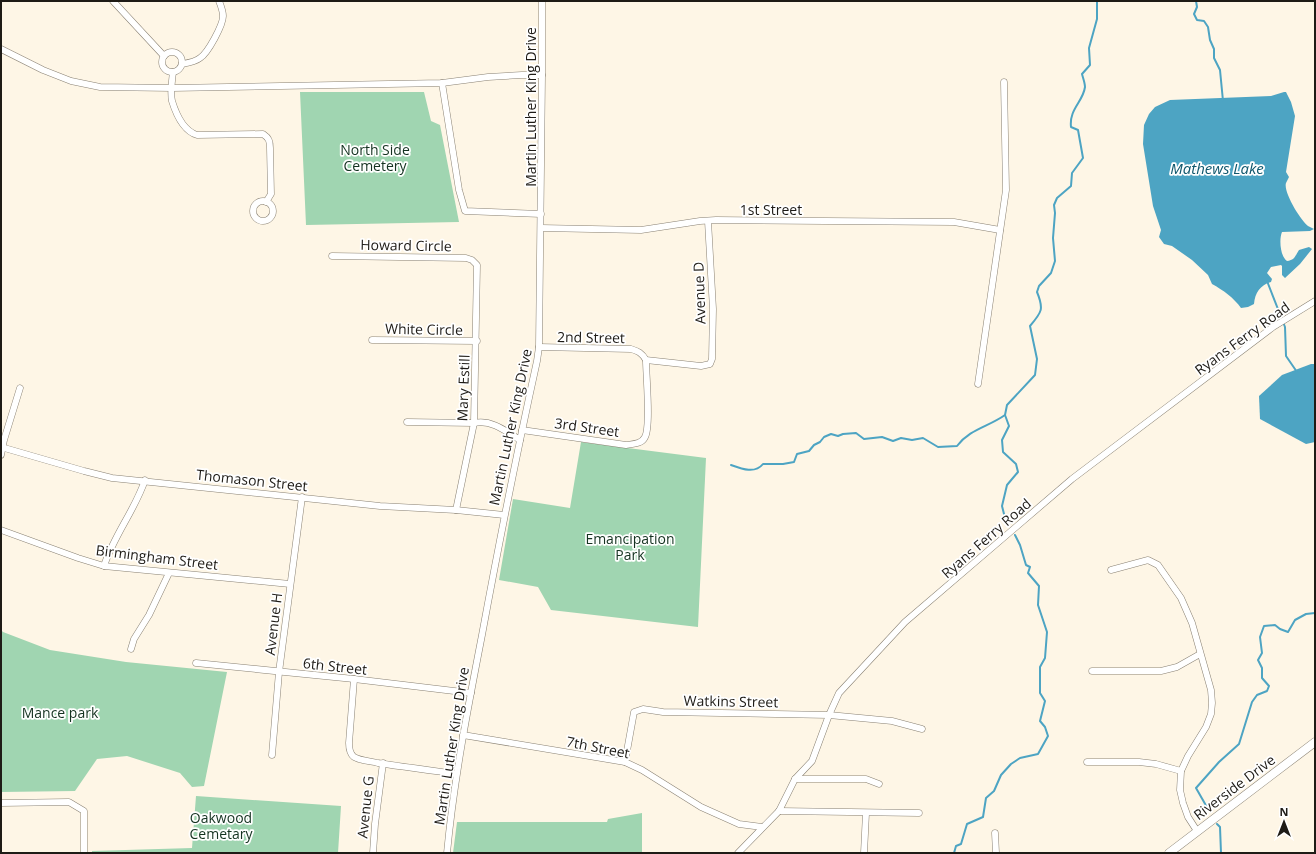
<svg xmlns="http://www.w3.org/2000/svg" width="1316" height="854" font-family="'Open Sans',sans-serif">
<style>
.green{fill:#a0d5b1}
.water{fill:#4da4c3}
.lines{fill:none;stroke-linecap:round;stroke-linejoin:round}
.stream{stroke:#4da4c3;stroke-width:2}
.minor-casing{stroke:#898173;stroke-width:7}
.major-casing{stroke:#898173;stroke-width:9}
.minor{stroke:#fff;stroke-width:6}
.major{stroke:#fff;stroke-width:8}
.labels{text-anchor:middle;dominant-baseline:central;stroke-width:3.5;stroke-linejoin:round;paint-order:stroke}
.street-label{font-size:14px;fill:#1e1b16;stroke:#fff}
.park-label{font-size:14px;fill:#143220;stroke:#fff}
.water-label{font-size:15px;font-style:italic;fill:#0f576d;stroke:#fff}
</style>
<rect width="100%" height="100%" fill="#fef6e6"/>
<g class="green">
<path d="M 300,92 L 424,92 L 431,121 L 440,125 L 459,222 L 306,225 Z"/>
<path d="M 581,442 L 706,458 L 698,627 L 551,610 L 538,587 L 499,580 L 513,499 L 570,508 Z"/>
<path d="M 1,630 L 3,632 L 50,650 L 126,662 L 227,672 L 204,786 L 192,787 L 180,773 L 127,756 L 97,759 L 75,791 L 1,792 Z"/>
<path d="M 196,796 L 341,806 L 338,853 L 92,853 L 92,851 L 192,848 Z"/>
<path d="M 642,813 L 642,853 L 453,853 L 457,822 L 607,822 L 608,819 Z"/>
</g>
<g class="water">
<path d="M 1284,92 L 1286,92 L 1291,102 L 1295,116 L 1286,172 L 1289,177 C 1288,179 1287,181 1286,183 C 1283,192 1301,221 1308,226 C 1310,227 1312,228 1314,229 L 1310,231 L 1282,232 C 1279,239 1280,256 1287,261 C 1295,260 1295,256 1299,250 L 1309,247 L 1312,249 L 1300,264 L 1285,278 L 1282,275 L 1282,266 L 1281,265 L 1271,267 L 1267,273 L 1272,279 L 1271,282 C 1260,285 1255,293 1254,304 L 1248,307 L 1241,308 C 1234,298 1223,290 1212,284 L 1208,275 L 1192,260 L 1172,246 L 1164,244 L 1159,237 L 1161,230 L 1153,206 L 1143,144 L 1144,125 L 1149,114 L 1155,107 L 1170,100 L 1271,96 Z"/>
<path d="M 1311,364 L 1315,364 L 1315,442 L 1306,444 L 1260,419 L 1259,396 L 1282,375 Z"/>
</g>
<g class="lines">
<g class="stream">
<path d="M 1196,1 L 1197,7 L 1194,14 L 1197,20 L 1204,21 L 1208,27 L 1210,40 L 1214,49 L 1214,58 L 1220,70 L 1223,101"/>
<path d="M 1267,281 L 1285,327 L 1286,356 L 1297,372"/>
<path d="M 731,465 C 742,469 755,474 763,464 L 783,464 L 794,462 L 797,454 L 809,451 L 814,445 L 820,442 L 824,437 L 831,434 L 838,436 L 843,434 L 856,433 L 864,439 L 882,437 L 893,441 L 901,438 L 912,440 L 923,438 L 938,447 L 957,446 C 970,429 988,427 1005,415"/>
<path d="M 1005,518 L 1002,506 L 1007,485 L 1018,472 L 1016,464 L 1003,452 L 1002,440 L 1009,426 L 1005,415 L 1007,405 L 1035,375 L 1037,359 L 1030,326 C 1042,312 1044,309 1037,292 L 1039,286 L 1051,273 L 1055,261 L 1053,238 L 1055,213 L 1054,205 L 1057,198 L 1071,186 L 1072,173 L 1083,158 L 1078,130 L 1071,127 C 1069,109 1083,102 1085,87 C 1085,83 1083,78 1082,74 L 1090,65 L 1089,48 L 1097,19 L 1097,1"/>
<path d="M 1208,809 L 1196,788 L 1219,762 L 1239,744 L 1252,702 L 1257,695 L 1267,691 L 1269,686 L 1262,678 L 1262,668 L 1258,660 L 1262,653 L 1260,637 L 1264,626 L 1275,625 L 1280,629 L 1288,632 L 1295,620 L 1306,614 L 1315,613"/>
<path d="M 1217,824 L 1220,827 L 1221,853"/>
<path d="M 954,853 L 956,846 L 961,844 L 967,824 L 983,817 L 986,798 L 994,791 L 1001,775 L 1011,764 L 1020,758 L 1038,754 L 1048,736 L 1045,727 L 1040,721 L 1045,701 L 1040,693 L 1040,667 L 1045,658 L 1047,632 L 1038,605 L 1039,586 L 1028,573 L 1030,567 L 1026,565 L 1020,545 L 1015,535"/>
</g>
<g class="minor-casing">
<g id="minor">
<path d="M 113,1 L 164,56"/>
<path d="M 1,49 L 43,70 L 71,81 L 100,87 L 172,88 L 442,83 L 488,77 L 522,75 L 542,75"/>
<circle cx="172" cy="62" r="10"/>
<path d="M 182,64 C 188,63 195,62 200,58 C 208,53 223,25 223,16 C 223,11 221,6 219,1"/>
<path d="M 173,72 C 172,81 170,92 172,101 C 176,114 184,131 197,135 L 263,134 C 269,138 270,141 270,148 L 271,194 L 266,202"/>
<path d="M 442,83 L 459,190 L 465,211 L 541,214"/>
<circle cx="263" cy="211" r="10"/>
<path d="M 541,228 L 641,230 L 700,221 L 716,220 L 954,222 L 1000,230"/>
<path d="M 332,256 L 466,258 L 472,260 L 477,265 L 474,423 L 456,510"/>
<path d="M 372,340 L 477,341"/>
<path d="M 539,347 L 631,349 C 638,351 642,353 646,360 L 701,366 L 710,364 L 712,359 L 713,309 L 708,221"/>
<path d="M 978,384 L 1006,190 L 1004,82"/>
<path d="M 407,422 L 474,423 C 491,419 506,431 520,440"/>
<path d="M 522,430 L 626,445 C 633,444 642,444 645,437 C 651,426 646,375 646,360"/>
<path d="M 1,447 L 84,471 L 112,478 L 380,506 L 456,510 L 504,515"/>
<path d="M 1,455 L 4,440 L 20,388"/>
<path d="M 1,530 L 78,558 L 104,566 L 290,584"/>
<path d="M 104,566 C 114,535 135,510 145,480"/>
<path d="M 1111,570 L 1148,560 L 1158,565 L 1181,598 L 1192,623 L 1211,690 L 1212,703 L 1211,714 L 1206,727 L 1188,756 L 1181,771 L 1180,790 L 1183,803 L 1188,817 L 1197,831"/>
<path d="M 131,649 L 134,639 L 149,615 L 169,573"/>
<path d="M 196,663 L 354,679 L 471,693"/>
<path d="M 1092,671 L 1161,671 L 1177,667 L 1200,654"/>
<path d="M 354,679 L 349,743 C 349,748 350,754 354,757 C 361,761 371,761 378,763 C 404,767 430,770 456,774"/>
<path d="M 463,735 L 625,762 L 642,770 L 701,807 L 739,824 L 762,827"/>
<path d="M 272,755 L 279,672 L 302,497"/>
<path d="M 625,762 L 634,712 L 643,709 L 663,712 L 829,715 L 892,721 L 922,729"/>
<path d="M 1087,762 L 1139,762 L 1156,764 L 1181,771"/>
<path d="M 795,779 L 866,779 L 879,784"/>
<path d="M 1,803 L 69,802 L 84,811 L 84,853"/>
<path d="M 779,811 L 919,813"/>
<path d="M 995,833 L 996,853"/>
<path d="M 373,853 L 375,824 L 383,763"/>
<path d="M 447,853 C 454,779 468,707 482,635 C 499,543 517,452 537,361 L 539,347 L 542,75 L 542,1"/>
<path d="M 738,853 L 779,811 L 795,779 L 812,761 L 829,715 L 839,693 L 905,622 L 1072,479 L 1273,327 L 1315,301"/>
<path d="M 864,853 L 866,813"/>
</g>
</g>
<g class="major-casing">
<path id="major" d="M 1169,853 L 1315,742"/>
</g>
<use href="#minor" class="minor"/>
<use href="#major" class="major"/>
</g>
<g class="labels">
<g class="street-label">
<text transform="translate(530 107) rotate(-90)">Martin Luther King Drive</text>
<text x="771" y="209">1st Street</text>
<text transform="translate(406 245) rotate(1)">Howard Circle</text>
<text transform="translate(699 293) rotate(-92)">Avenue D</text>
<text transform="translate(424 329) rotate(1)">White Circle</text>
<text transform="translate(591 337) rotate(1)">2nd Street</text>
<text transform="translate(1242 338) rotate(-36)">Ryans Ferry Road</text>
<text transform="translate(463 388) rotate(-88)">Mary Estill</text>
<text transform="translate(510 427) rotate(-78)">Martin Luther King Drive</text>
<text transform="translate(587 427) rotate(8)">3rd Street</text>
<text transform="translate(252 480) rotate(6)">Thomason Street</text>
<text transform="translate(986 538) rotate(-41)">Ryans Ferry Road</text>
<text transform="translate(157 557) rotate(7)">Birmingham Street</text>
<text transform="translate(273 624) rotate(-83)">Avenue H</text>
<text transform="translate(335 666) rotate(6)">6th Street</text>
<text transform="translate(731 701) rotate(1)">Watkins Street</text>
<text transform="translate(451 746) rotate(-81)">Martin Luther King Drive</text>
<text transform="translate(598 747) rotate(11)">7th Street</text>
<text transform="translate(1234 787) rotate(-37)">Riverside Drive</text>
<text transform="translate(365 807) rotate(-84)">Avenue G</text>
</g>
<g class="park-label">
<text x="375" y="149">North Side<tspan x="375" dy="16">Cemetery</tspan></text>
<text x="630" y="538">Emancipation<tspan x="630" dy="16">Park</tspan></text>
<text x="60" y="712">Mance park</text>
<text x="221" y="817">Oakwood<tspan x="221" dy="16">Cemetary</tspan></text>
</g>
<g class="water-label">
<text x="1217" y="168">Mathews Lake</text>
</g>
</g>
<rect width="1316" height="854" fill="none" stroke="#1e1b16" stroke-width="4"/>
<g transform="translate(1284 822)" stroke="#ffffff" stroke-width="3" paint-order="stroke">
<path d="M0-3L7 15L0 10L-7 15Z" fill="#1e1b16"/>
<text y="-6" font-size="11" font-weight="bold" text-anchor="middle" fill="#1e1b16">N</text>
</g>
</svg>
